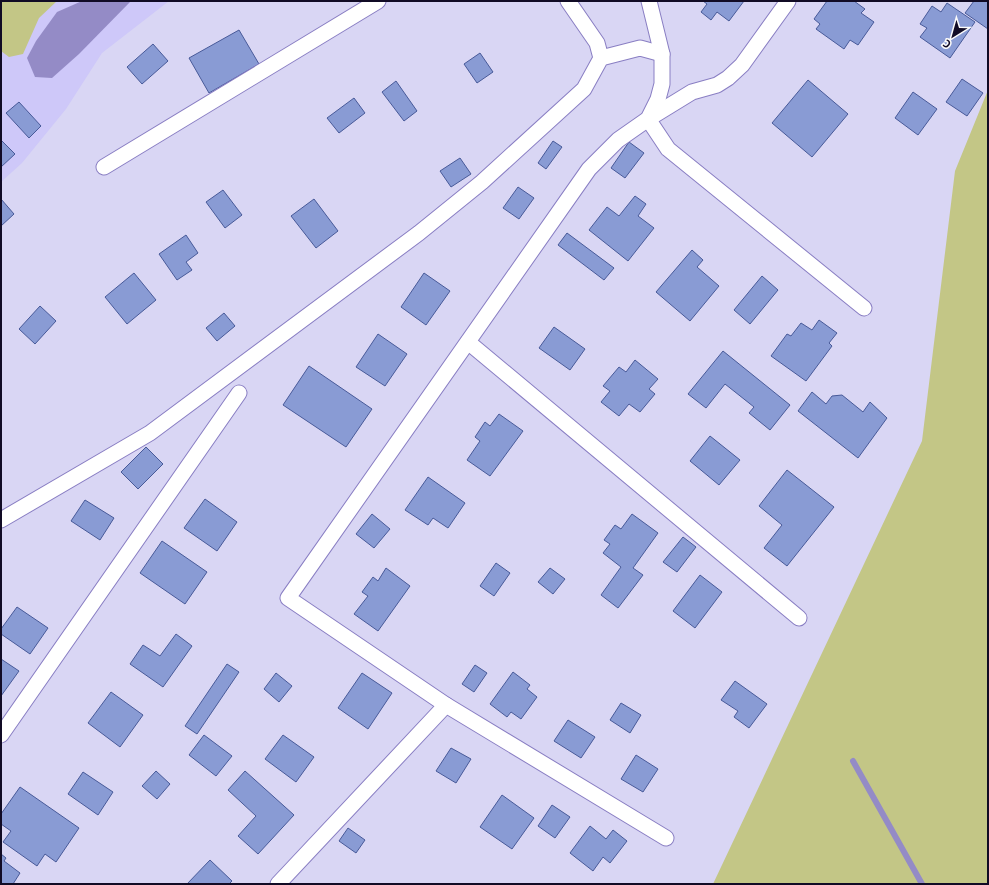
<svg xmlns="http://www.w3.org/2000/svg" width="989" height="885" font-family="'PT Sans',sans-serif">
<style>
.built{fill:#cec8f9}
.green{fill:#c3c686}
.water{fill:#948bc6}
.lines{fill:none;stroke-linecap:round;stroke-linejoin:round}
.stream{stroke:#948bc6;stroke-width:6}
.building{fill:#899bd4;stroke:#485a99}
.minor-casing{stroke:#897ec3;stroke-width:17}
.minor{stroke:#fff;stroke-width:15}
</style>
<rect width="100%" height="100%" fill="#d9d6f4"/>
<path class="built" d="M 1,1 L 169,1 L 102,53 L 66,109 L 22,163 L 1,182 Z"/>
<g class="green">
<path d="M 1,1 L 57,1 L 39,18 L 23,54 L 9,57 L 1,51 Z"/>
<path d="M 988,90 L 988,884 L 713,884 L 922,441 L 955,171 Z"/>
</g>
<path class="water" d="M 82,1 L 131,1 L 79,54 L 52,78 L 35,77 L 27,58 L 36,41 L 57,12 Z"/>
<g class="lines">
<path class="stream" d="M 853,761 L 922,884"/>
</g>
<g class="building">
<path d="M 703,1 L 744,1 L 729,21 L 717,12 L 711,20 L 701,12 L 707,4 Z"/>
<path d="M 827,1 L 854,1 L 865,9 L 861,13 L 874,22 L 858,45 L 850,40 L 844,49 L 816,29 L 820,24 L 814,19 Z"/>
<path d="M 974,1 L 988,1 L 988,29 L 965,13 Z"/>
<path d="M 947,3 L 975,22 L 950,58 L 920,37 L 927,28 L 920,24 L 932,6 L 941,12 Z"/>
<path d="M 239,30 L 259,64 L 209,93 L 189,58 Z"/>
<path d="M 153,44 L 168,61 L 142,84 L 127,67 Z"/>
<path d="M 480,53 L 493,72 L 477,83 L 464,64 Z"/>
<path d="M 962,79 L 983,93 L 967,116 L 946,102 Z"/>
<path d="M 808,80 L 848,114 L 812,157 L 772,123 Z"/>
<path d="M 396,81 L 417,111 L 404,121 L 382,92 Z"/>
<path d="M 913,92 L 937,109 L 918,135 L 895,118 Z"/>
<path d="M 354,98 L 365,113 L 339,133 L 327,118 Z"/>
<path d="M 19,102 L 41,126 L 29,138 L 6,113 Z"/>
<path d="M 1,140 L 15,154 L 1,167 Z"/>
<path d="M 553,141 L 562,147 L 546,169 L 538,163 Z"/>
<path d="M 629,142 L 644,153 L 625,178 L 611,168 Z"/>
<path d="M 460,158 L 471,174 L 451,187 L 440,171 Z"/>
<path d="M 518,187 L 534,198 L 519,219 L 503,208 Z"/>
<path d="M 223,190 L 242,215 L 225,228 L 206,202 Z"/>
<path d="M 635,196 L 646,204 L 638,216 L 654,228 L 628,261 L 589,230 L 607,207 L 619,216 Z"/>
<path d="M 1,199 L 14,214 L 1,226 Z"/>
<path d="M 314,199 L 338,231 L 316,248 L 291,216 Z"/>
<path d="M 567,233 L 614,268 L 604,280 L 558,245 Z"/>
<path d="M 186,235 L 198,253 L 186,262 L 192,270 L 177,280 L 159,254 Z"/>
<path d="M 692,250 L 703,260 L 697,267 L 719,286 L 690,321 L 656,292 Z"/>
<path d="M 134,273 L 156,300 L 127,324 L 105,297 Z"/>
<path d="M 424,273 L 450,291 L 426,325 L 401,307 Z"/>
<path d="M 762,276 L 778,290 L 750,324 L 734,310 Z"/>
<path d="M 40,306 L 56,321 L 35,344 L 19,329 Z"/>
<path d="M 224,313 L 235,326 L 217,341 L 206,328 Z"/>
<path d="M 819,320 L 837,333 L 829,343 L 832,346 L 806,381 L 771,356 L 787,334 L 791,336 L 801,323 L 812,330 Z"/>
<path d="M 554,327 L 585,349 L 570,370 L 539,348 Z"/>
<path d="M 378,334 L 407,354 L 385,386 L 356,367 Z"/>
<path d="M 723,351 L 790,405 L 770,430 L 749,413 L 754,407 L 725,384 L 706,408 L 688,394 Z"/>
<path d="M 635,360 L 658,379 L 649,389 L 655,394 L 640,412 L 629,404 L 619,416 L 601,402 L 610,391 L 603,386 L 619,367 L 626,372 Z"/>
<path d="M 309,366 L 372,409 L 346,447 L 283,405 Z"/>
<path d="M 812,392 L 826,404 L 832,396 L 842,395 L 863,412 L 870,402 L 887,418 L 858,458 L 798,411 Z"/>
<path d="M 499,414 L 523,431 L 490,476 L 467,460 L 480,441 L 475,437 L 485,422 L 490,426 Z"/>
<path d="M 710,436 L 740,460 L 719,485 L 690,461 Z"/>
<path d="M 146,447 L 163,464 L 138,489 L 121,472 Z"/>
<path d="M 787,470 L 834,507 L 787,566 L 764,548 L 782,525 L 759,506 Z"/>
<path d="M 428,477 L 465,503 L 448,528 L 433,518 L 428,525 L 405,510 Z"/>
<path d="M 205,499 L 237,522 L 217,551 L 184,528 Z"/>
<path d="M 85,500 L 114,518 L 100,540 L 71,521 Z"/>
<path d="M 372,514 L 390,529 L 374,548 L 356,534 Z"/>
<path d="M 632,514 L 658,533 L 633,568 L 643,575 L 618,608 L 601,595 L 621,567 L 603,553 L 610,544 L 604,540 L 615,525 L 621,529 Z"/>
<path d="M 683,537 L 696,547 L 677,572 L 663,562 Z"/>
<path d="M 162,541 L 207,572 L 185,604 L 140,573 Z"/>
<path d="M 496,563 L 510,573 L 494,596 L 480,586 Z"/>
<path d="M 386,568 L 410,586 L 378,631 L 354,614 L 368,596 L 362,592 L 373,577 L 378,581 Z"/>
<path d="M 550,568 L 565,579 L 553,594 L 538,582 Z"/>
<path d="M 700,575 L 722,592 L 695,628 L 673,611 Z"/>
<path d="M 17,607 L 48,628 L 30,654 L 1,634 L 1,629 Z"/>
<path d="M 176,634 L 192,646 L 163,687 L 130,664 L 143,645 L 160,656 Z"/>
<path d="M 1,659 L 19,671 L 1,696 Z"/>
<path d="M 227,664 L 239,672 L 197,734 L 185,726 Z"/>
<path d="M 475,665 L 487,673 L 474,692 L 462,684 Z"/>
<path d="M 513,672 L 530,685 L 527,689 L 537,697 L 521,719 L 511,712 L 507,717 L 490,704 Z"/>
<path d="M 276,673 L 292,686 L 279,702 L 264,689 Z"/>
<path d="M 362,673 L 392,693 L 368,729 L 338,708 Z"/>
<path d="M 735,681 L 767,704 L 749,728 L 734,717 L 738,711 L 721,700 Z"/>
<path d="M 111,692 L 143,715 L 120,747 L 88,723 Z"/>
<path d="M 621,703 L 641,715 L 630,733 L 610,720 Z"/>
<path d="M 568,720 L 595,737 L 581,758 L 554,741 Z"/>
<path d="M 204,735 L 232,756 L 216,776 L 189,755 Z"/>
<path d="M 283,735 L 314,757 L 296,782 L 265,759 Z"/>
<path d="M 451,748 L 471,759 L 456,783 L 436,771 Z"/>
<path d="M 636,755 L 658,769 L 643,792 L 621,779 Z"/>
<path d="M 156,771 L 170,784 L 157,799 L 142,786 Z"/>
<path d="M 245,771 L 294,815 L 258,854 L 238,836 L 256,816 L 228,790 Z"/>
<path d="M 83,772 L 113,792 L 98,815 L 68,794 Z"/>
<path d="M 20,787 L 79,828 L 56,862 L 45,854 L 37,866 L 3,842 L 11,831 L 1,824 L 1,814 Z"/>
<path d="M 502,795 L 534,818 L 512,849 L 480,827 Z"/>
<path d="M 552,805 L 570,817 L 555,838 L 538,826 Z"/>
<path d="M 590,826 L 606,839 L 613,830 L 627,841 L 610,863 L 603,857 L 593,871 L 570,853 Z"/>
<path d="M 348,828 L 365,840 L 356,853 L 339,841 Z"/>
<path d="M 1,854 L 6,858 L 4,861 L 20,873 L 13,884 L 1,884 Z"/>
<path d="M 210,860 L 232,881 L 229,884 L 187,884 Z"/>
</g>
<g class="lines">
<g class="minor-casing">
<g id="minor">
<path d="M 568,1 L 597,43 L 601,58"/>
<path d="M 649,1 L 662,54 L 662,84 L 658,99 L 648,119 L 618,140 L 589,169 L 288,598 L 446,705 L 666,838"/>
<path d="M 788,1 L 742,65 L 728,78 L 717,85 L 692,92 L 648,119 L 668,149 L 864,308"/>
<path d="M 104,167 L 378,1"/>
<path d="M 468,342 L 799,618"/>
<path d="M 1,520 L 150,433 L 419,233 L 482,182 L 584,89 L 601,58 L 640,48 L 662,54"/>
<path d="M 1,735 L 239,393"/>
<path d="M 278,884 L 446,705"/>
</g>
</g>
<use href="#minor" class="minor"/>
</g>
<rect width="989" height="885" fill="none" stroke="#110b25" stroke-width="4"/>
<g transform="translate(953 36) rotate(217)" stroke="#fbfbfb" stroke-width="3" paint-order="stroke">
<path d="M0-3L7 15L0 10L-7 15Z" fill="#110b25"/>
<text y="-6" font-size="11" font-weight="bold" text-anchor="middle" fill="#110b25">С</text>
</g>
</svg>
